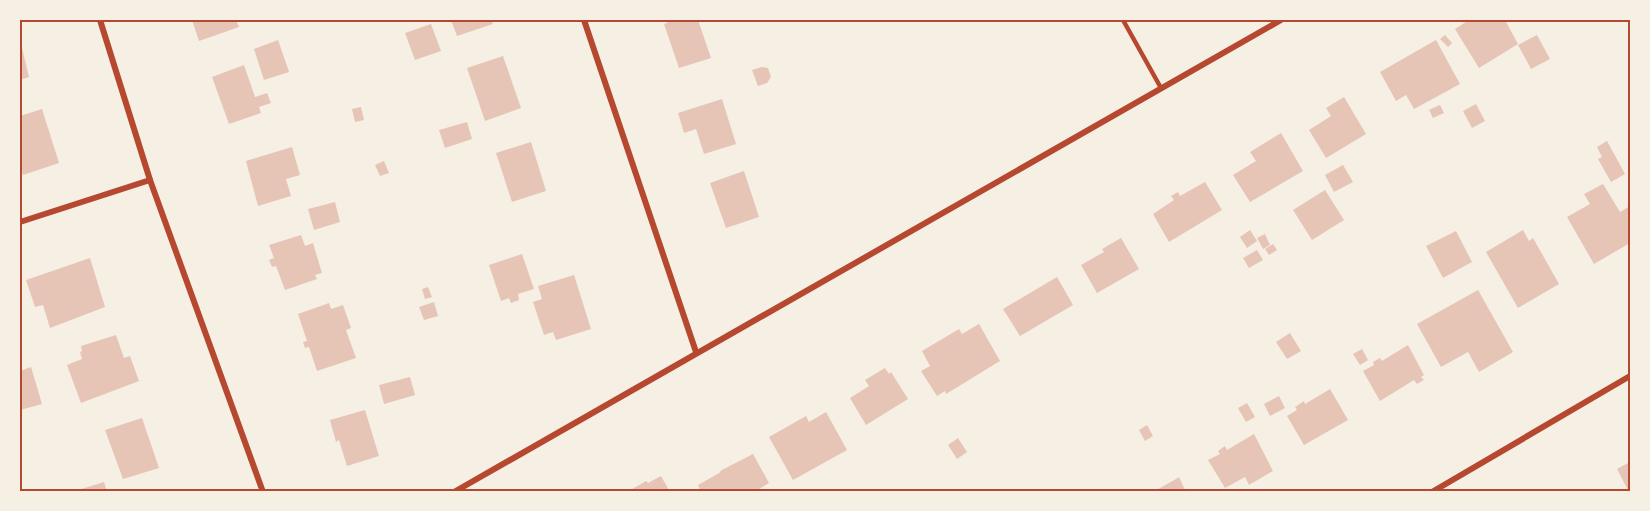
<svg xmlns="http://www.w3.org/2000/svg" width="1650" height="511" font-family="Karla,sans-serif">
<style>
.building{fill:#e6c5b7}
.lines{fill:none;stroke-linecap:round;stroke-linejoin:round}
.service{stroke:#b5482f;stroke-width:4.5}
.minor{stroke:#b5482f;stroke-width:6}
.neatline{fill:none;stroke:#b5482f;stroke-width:2}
</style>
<rect width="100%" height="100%" fill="#f6efe4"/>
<g class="building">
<path d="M 192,20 L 236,20 L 239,27 L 199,41 Z"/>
<path d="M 451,20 L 491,20 L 493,24 L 457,36 Z"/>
<path d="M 666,20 L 698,20 L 711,58 L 679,68 L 664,24 L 667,23 Z"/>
<path d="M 1469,20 L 1505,20 L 1518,44 L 1479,68 L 1455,29 Z"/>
<path d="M 431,24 L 441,51 L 415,60 L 405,33 Z"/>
<path d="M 1445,35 L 1452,43 L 1448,47 L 1440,39 Z"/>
<path d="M 1537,35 L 1550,59 L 1531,69 L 1518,45 Z"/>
<path d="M 20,40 L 29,77 L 20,80 Z"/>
<path d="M 278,40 L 289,72 L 264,80 L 254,49 Z"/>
<path d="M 1436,40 L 1460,84 L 1414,109 L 1406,95 L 1396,101 L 1380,72 Z"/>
<path d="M 503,56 L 521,108 L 485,121 L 467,68 Z"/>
<path d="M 244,65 L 255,97 L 267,93 L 271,103 L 259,107 L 261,113 L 229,124 L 212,77 Z"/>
<path d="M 762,67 L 768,68 L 771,77 L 767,83 L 758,86 L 752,70 Z"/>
<path d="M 1344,97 L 1366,134 L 1326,158 L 1309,130 L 1331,116 L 1326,108 Z"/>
<path d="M 722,99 L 736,144 L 704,154 L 696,129 L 684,133 L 678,113 Z"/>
<path d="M 1476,104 L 1485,121 L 1472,128 L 1463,111 Z"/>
<path d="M 1440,105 L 1444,113 L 1433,118 L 1429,110 Z"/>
<path d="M 361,107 L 364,120 L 355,122 L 352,109 Z"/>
<path d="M 42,109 L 59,163 L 23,175 L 20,163 L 20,116 Z"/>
<path d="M 467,122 L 472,139 L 445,148 L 439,130 Z"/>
<path d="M 1281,133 L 1303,171 L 1250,202 L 1233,175 L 1256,161 L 1250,152 Z"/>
<path d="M 1607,141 L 1625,174 L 1611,182 L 1598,159 L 1602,157 L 1597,147 Z"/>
<path d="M 531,142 L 546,191 L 512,202 L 496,153 Z"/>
<path d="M 292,147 L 300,175 L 286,179 L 291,196 L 258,206 L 246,161 Z"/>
<path d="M 384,161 L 389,173 L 380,176 L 375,165 Z"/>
<path d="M 1343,165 L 1353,182 L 1334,192 L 1325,175 Z"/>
<path d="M 744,171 L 759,217 L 726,228 L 710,183 Z"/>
<path d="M 1205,182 L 1222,210 L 1169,242 L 1153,214 L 1174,200 L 1171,196 L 1178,192 L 1180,196 Z"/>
<path d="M 1603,184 L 1620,212 L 1630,206 L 1630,243 L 1594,264 L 1567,217 L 1590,204 L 1584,194 Z"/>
<path d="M 1325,190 L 1344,220 L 1312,240 L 1293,210 Z"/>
<path d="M 335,202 L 340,222 L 314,230 L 308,209 Z"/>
<path d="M 1250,230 L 1257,241 L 1247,248 L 1240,237 Z"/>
<path d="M 1523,230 L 1529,241 L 1533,238 L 1559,284 L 1518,308 L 1486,252 Z"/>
<path d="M 1456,231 L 1472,262 L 1443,278 L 1426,246 Z"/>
<path d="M 1265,234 L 1270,245 L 1263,249 L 1257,238 Z"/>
<path d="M 301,235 L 305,246 L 313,243 L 322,273 L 315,275 L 317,279 L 285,290 L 276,266 L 272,267 L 269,260 L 274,258 L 269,245 Z"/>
<path d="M 1121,238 L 1139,269 L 1097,293 L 1081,265 L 1104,252 L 1102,249 Z"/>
<path d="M 1273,244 L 1277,250 L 1269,255 L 1265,249 Z"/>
<path d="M 1257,250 L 1263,260 L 1249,268 L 1243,258 Z"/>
<path d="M 522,254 L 534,289 L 518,294 L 519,300 L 511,303 L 509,298 L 501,301 L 489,265 Z"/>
<path d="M 90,258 L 105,307 L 50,328 L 43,305 L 35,307 L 26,280 Z"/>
<path d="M 574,275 L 591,329 L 556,340 L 553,332 L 544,335 L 533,302 L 542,299 L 538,286 Z"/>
<path d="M 1057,277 L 1073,305 L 1020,336 L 1003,309 Z"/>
<path d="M 428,287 L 432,297 L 425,299 L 422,289 Z"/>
<path d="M 1478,290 L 1513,352 L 1479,372 L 1468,352 L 1441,367 L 1417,324 Z"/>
<path d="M 434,302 L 438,316 L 424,320 L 419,307 Z"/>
<path d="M 329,303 L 331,309 L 343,305 L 351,328 L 346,330 L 356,358 L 317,371 L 309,347 L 305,348 L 303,342 L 307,341 L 298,314 Z"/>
<path d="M 979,324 L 1000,361 L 946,394 L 945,391 L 937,396 L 921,371 L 930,366 L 922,351 L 959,329 L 962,334 Z"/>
<path d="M 1290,333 L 1301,351 L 1287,359 L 1276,342 Z"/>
<path d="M 116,335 L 124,358 L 130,356 L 139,381 L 81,403 L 67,365 L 82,359 L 80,352 L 82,351 L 81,346 Z"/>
<path d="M 1408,345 L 1424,375 L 1421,377 L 1424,380 L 1417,384 L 1414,380 L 1380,401 L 1363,371 L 1374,365 L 1373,362 L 1380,358 L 1382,361 Z"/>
<path d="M 1362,349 L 1368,360 L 1360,365 L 1353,354 Z"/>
<path d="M 31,367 L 42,404 L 20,410 L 20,371 Z"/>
<path d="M 885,368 L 889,374 L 891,372 L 908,399 L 866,425 L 850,398 L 869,386 L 865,380 Z"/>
<path d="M 410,377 L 415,395 L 384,404 L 379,385 Z"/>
<path d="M 1330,389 L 1348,420 L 1304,445 L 1287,416 L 1297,410 L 1295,407 L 1304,401 L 1305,404 Z"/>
<path d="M 1279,396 L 1285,408 L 1270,416 L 1264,404 Z"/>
<path d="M 1247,403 L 1255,417 L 1246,422 L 1238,408 Z"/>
<path d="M 365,410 L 379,456 L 347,466 L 339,440 L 336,442 L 330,420 Z"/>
<path d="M 826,412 L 847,450 L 793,480 L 769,437 L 806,416 L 809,422 Z"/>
<path d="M 142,418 L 159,468 L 123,479 L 105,430 Z"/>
<path d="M 1147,425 L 1153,436 L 1145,441 L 1139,430 Z"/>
<path d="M 1254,434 L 1273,471 L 1249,485 L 1245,477 L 1225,488 L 1208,460 L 1220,454 L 1218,451 L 1225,446 L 1227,450 Z"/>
<path d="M 958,438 L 967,452 L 957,459 L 948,445 Z"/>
<path d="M 753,454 L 769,483 L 754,492 L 701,492 L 698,485 L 721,472 L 720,471 Z"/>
<path d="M 1630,462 L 1630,492 L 1629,492 L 1617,469 Z"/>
<path d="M 661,476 L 670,492 L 627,492 L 646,481 L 648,483 Z"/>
<path d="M 1179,477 L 1186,492 L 1153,492 L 1176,479 Z"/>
<path d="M 104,482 L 107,492 L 75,492 L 75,491 Z"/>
</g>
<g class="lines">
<path class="service" d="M 1123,20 L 1161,88"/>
<g class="minor">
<path d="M 100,20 L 150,180 L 263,492"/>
<path d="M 584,20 L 696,352"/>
<path d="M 20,222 L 150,180"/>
<path d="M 454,492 L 1281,20"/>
<path d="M 1432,492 L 1630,376"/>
</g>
</g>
<rect width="1650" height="511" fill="none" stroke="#f6efe4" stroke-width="42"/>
<rect x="21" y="21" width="1608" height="469" class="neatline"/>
</svg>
